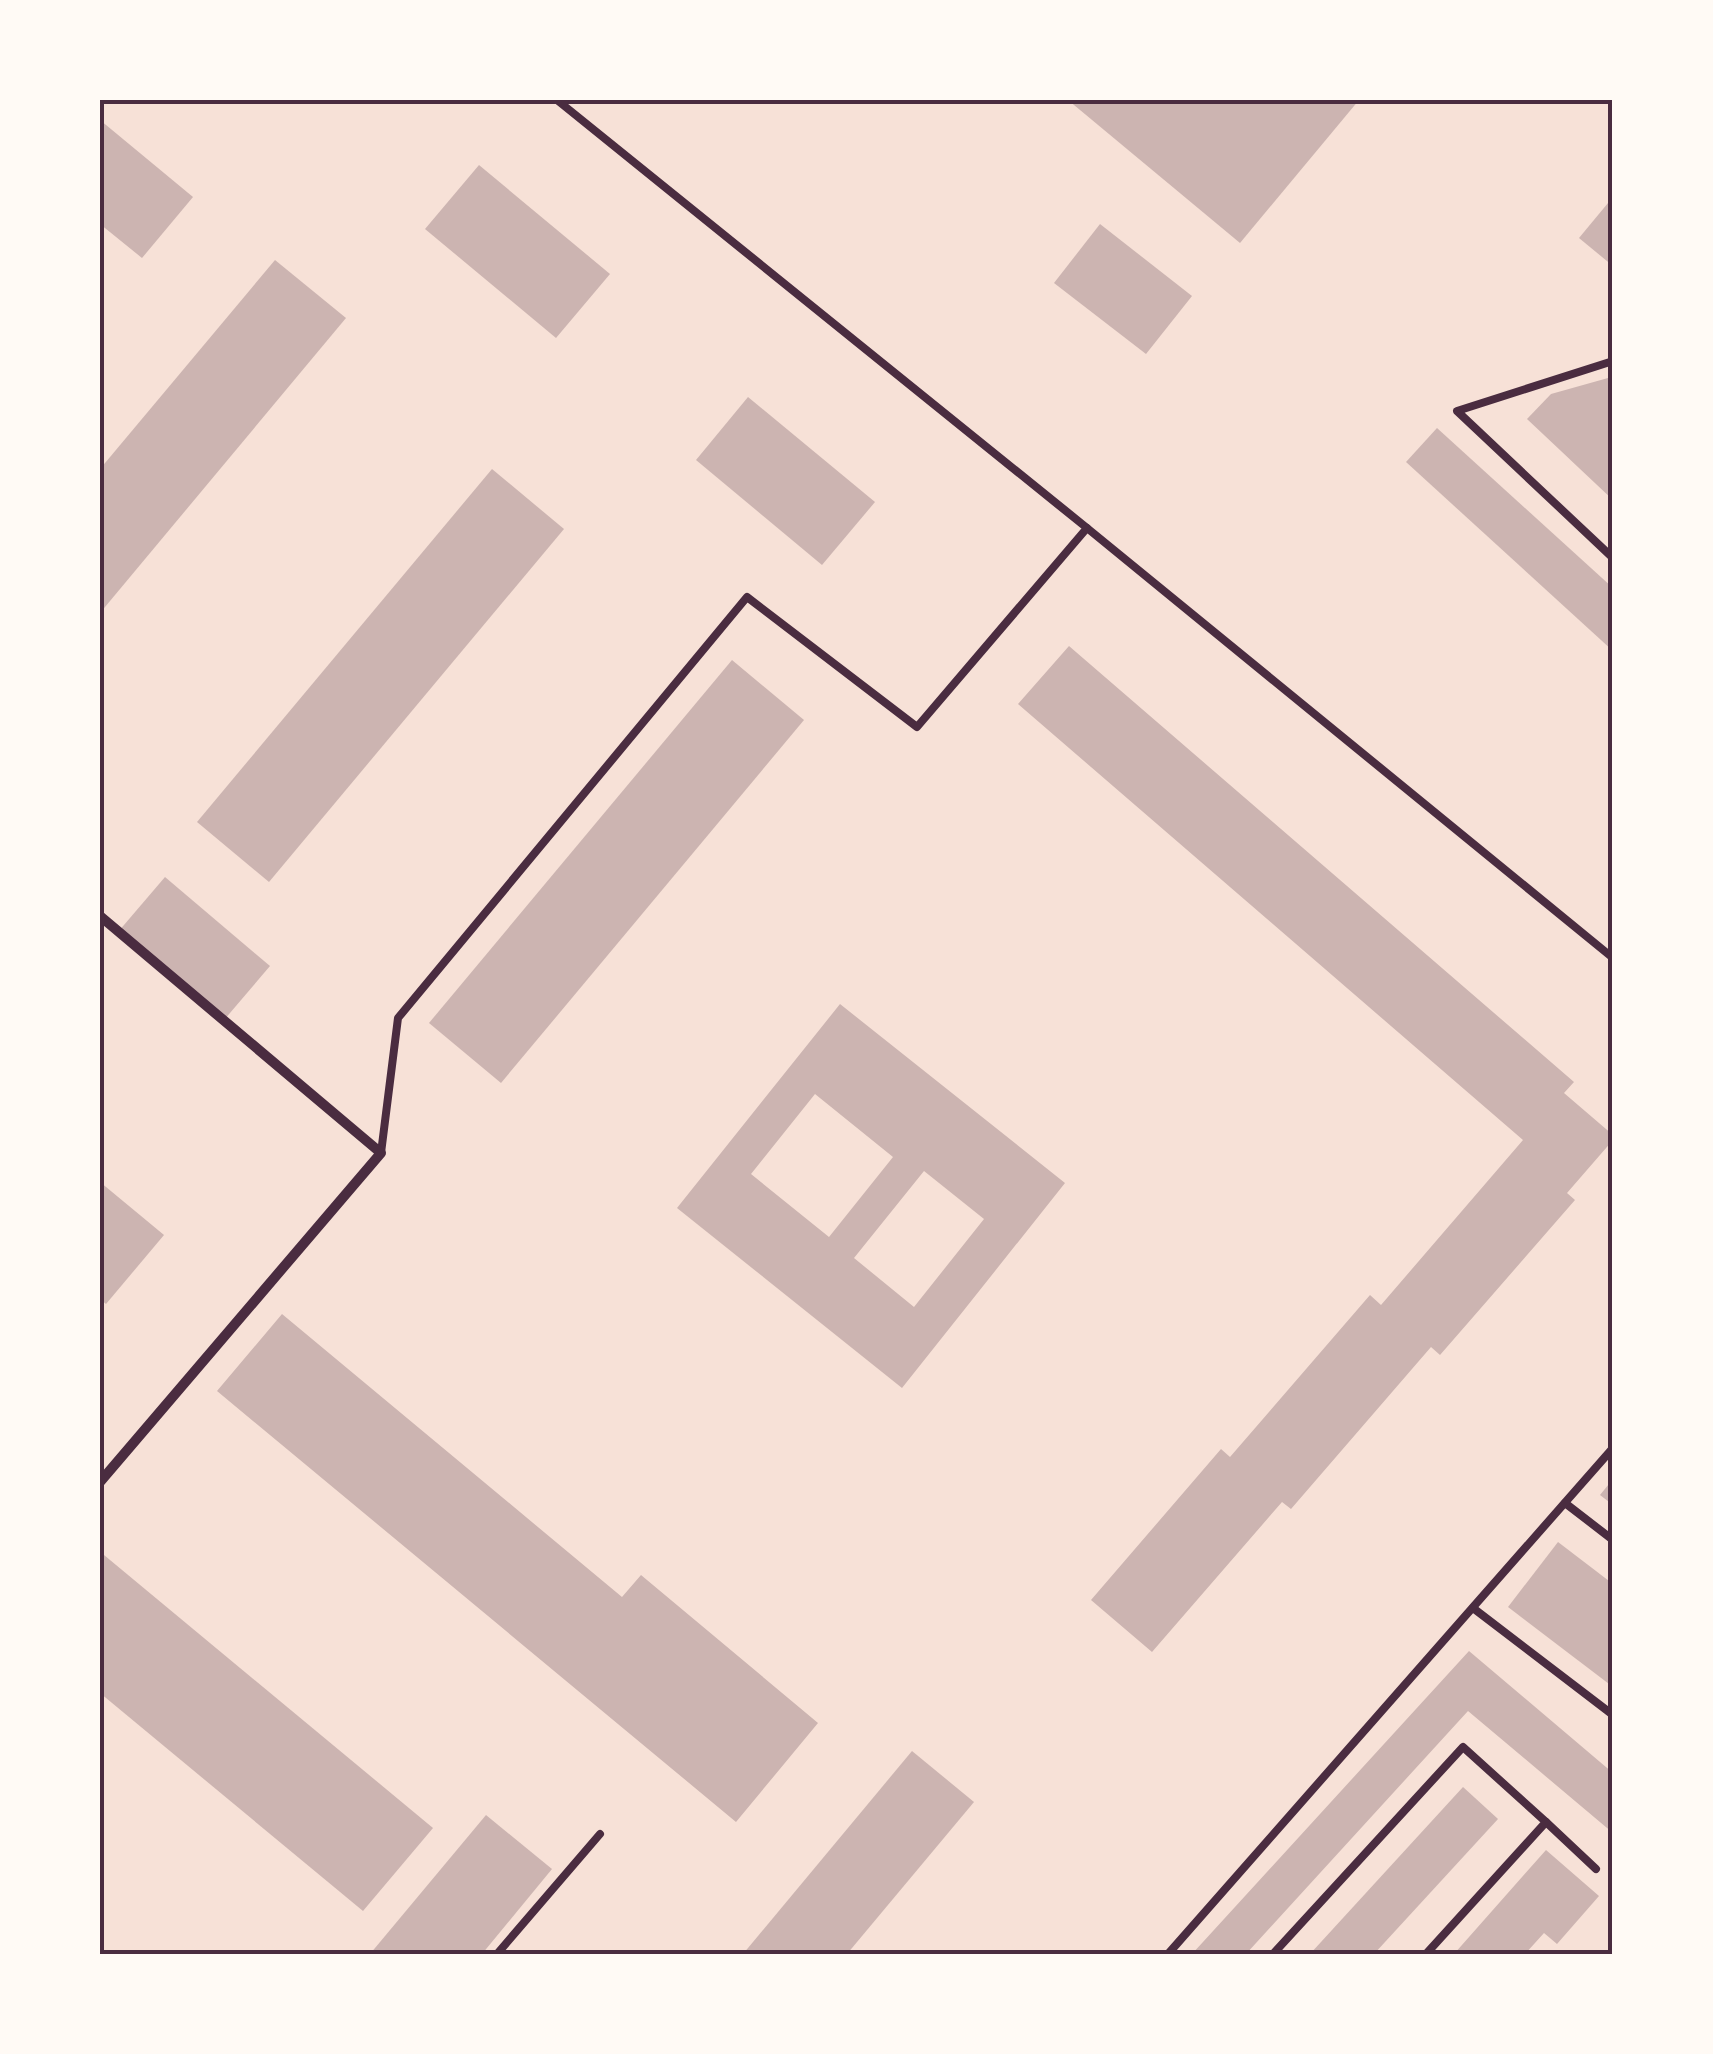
<svg xmlns="http://www.w3.org/2000/svg" width="1713" height="2054" font-family="'Golos Text',sans-serif">
<style>
.building{fill:#ccb4b1;fill-rule:evenodd}
.lines{fill:none;stroke-linecap:round;stroke-linejoin:round}
.service{stroke:#4a2c40;stroke-width:8}
.minor{stroke:#4a2c40;stroke-width:10}
.neatline{fill:none;stroke:#4a2c40;stroke-width:4}
</style>
<rect width="100%" height="100%" fill="#f7e1d7"/>
<g class="building">
<path d="M 1068,100 L 1359,100 L 1240,243 Z"/>
<path d="M 100,120 L 193,197 L 142,258 L 100,224 Z"/>
<path d="M 479,165 L 610,274 L 556,338 L 425,229 Z"/>
<path d="M 1613,197 L 1613,266 L 1579,238 Z"/>
<path d="M 1100,224 L 1192,296 L 1146,354 L 1054,283 Z"/>
<path d="M 275,260 L 346,318 L 100,613 L 100,469 Z"/>
<path d="M 1608,378 L 1613,383 L 1613,500 L 1527,419 L 1551,394 Z"/>
<path d="M 748,397 L 875,502 L 822,565 L 696,460 Z"/>
<path d="M 1437,428 L 1613,588 L 1613,651 L 1406,462 Z"/>
<path d="M 492,469 L 564,529 L 269,882 L 197,822 Z"/>
<path d="M 1069,646 L 1574,1082 L 1564,1093 L 1613,1135 L 1613,1140 L 1567,1193 L 1575,1200 L 1440,1355 L 1431,1347 L 1291,1509 L 1282,1502 L 1152,1652 L 1091,1600 L 1221,1449 L 1230,1457 L 1370,1295 L 1381,1305 L 1523,1140 L 1018,704 Z"/>
<path d="M 732,660 L 804,720 L 501,1083 L 429,1023 Z"/>
<path d="M 165,877 L 270,966 L 224,1020 L 118,932 Z"/>
<path d="M 840,1004 L 1065,1183 L 902,1388 L 677,1208 ZM 815,1094 L 893,1157 L 829,1237 L 751,1174 ZM 924,1171 L 984,1219 L 914,1307 L 854,1258 Z"/>
<path d="M 100,1182 L 164,1235 L 106,1304 L 100,1299 Z"/>
<path d="M 282,1314 L 622,1597 L 641,1575 L 818,1723 L 736,1822 L 217,1391 Z"/>
<path d="M 1613,1479 L 1613,1505 L 1600,1495 Z"/>
<path d="M 1558,1542 L 1613,1584 L 1613,1687 L 1508,1607 Z"/>
<path d="M 104,1555 L 433,1828 L 363,1911 L 100,1693 L 100,1559 Z"/>
<path d="M 1469,1651 L 1613,1773 L 1613,1833 L 1468,1711 L 1246,1954 L 1192,1954 Z"/>
<path d="M 912,1751 L 974,1802 L 847,1954 L 743,1954 Z"/>
<path d="M 1463,1787 L 1498,1819 L 1374,1954 L 1310,1954 Z"/>
<path d="M 486,1815 L 552,1869 L 482,1954 L 370,1954 Z"/>
<path d="M 1546,1850 L 1599,1896 L 1557,1944 L 1544,1933 L 1525,1954 L 1454,1954 Z"/>
</g>
<g class="lines">
<g class="service">
<path d="M 1613,361 L 1457,411 L 1613,558"/>
<path d="M 1087,528 L 1613,958"/>
<path d="M 381,1153 L 398,1018 L 747,597 L 917,727 L 1087,528 L 557,100"/>
<path d="M 1565,1503 L 1613,1540"/>
<path d="M 1473,1608 L 1613,1715"/>
<path d="M 1546,1822 L 1596,1869"/>
<path d="M 497,1954 L 600,1834"/>
<path d="M 1168,1954 L 1613,1448"/>
<path d="M 1273,1954 L 1463,1747 L 1546,1822 L 1426,1954"/>
</g>
<path class="minor" d="M 100,916 L 381,1153 L 100,1482"/>
</g>
<rect width="1713" height="2054" fill="none" stroke="#fffaf5" stroke-width="205"/>
<rect x="102" y="102" width="1508" height="1850" class="neatline"/>
</svg>
